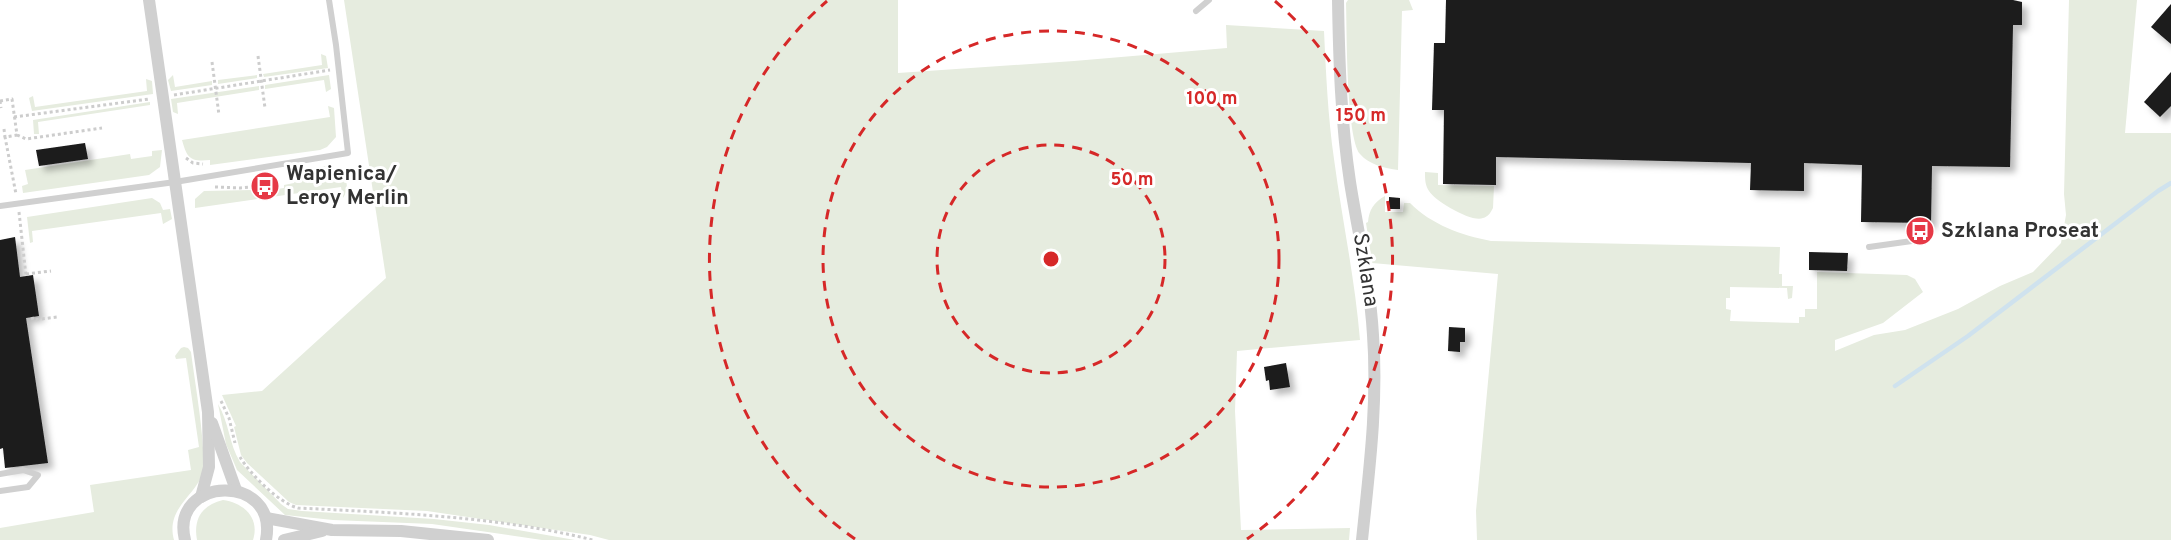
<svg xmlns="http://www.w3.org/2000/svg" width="2171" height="540" font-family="Overpass,sans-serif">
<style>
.green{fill:#e6ecdf}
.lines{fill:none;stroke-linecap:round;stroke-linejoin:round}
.stream{stroke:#cfe2ee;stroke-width:4.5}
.building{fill:#1a1a1a;filter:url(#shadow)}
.path{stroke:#cdcdcd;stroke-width:3;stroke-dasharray:3 3;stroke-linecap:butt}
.service{stroke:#d0d0d0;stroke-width:6}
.minor{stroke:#d0d0d0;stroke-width:12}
.ring{fill:none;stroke:#d62828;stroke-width:3;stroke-dasharray:10 8}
.labels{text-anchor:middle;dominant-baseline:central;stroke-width:6;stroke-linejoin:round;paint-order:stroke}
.poi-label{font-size:21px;font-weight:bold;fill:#333;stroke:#fff;text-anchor:start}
.street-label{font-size:21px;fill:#333;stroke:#fff}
.centre{fill:#d62828;stroke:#fff;stroke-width:3}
.ring-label{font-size:18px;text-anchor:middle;font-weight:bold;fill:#d62828;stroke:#fff;stroke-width:6;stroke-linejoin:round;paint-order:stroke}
</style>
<defs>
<filter id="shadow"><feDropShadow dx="5.5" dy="5.5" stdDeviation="3" flood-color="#0004"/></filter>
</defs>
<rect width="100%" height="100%" fill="#fff"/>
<g class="green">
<path d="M 344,0 L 898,0 L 898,73 L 1074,61 L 1227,48 L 1226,25 L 1324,31 C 1326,74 1328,117 1334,159 C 1342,219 1355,279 1360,340 L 1237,351 L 1235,411 L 1241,530 L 1350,528 L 1349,540 L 609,540 L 590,535 L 427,511 L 296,505 L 289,502 L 247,463 L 241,455 L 234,427 L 236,426 L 222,395 L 262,391 L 386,278 Z"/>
<path d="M 1348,0 L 1409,0 L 1413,10 L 1402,11 L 1398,170 C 1385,168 1369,165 1360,154 C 1346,137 1347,30 1346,3 Z"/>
<path d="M 2069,0 L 2137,0 L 2125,133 L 2171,133 L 2171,540 L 1477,540 L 1476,511 L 1498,274 L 1372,263 L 1366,223 L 1368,222 C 1369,210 1374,202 1385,196 L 1385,212 L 1403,212 L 1404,203 L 1410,203 C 1432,225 1461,235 1491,241 L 1780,247 L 1779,274 L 1782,274 L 1782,286 L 1793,286 L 1792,298 L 1788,299 L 1787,288 L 1730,287 L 1730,298 L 1726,298 L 1726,309 L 1731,310 L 1730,321 L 1799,323 L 1799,317 L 1805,317 L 1805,309 L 1817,309 L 1817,272 L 1907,275 L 1915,279 L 1923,292 L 1883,323 L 1835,340 L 1835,351 L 1874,335 L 1905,330 L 1958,309 L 2000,286 L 2033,272 L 2061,243 L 2066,215 L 2064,194 Z"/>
<path d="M 321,54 L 326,56 L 328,68 L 264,77 L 263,74 L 322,65 Z"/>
<path d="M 173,75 L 175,87 L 212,81 L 212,85 L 171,91 L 168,80 Z"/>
<path d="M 257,75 L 257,78 L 218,84 L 218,80 Z"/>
<path d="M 329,75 L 331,89 L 326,92 L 324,80 L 265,89 L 265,85 Z"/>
<path d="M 146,79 L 152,81 L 153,94 L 32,111 L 29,98 L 33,96 L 35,107 L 147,91 Z"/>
<path d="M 259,86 L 259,90 L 177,103 L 178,114 L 173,112 L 171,99 Z"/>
<path d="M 150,102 L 150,105 L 38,122 L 39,134 L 34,134 L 33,120 Z"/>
<path d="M 328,106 L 334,108 L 336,137 L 327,147 L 320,150 L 210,165 L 210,160 C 190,162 187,158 182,140 L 330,117 Z"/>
<path d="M 162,150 L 160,167 L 149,175 L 23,193 L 22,186 L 28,184 L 25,170 L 130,154 L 131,159 L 152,156 L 152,151 Z"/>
<path d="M 322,166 C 340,167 354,181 343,198 L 341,187 L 195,208 L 195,199 L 204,191 L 252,190 L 253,193 L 284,188 L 284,185 L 294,183 L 294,176 Z"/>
<path d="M 1425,172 L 1438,173 L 1438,185 L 1494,186 L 1493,208 C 1491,212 1488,217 1483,218 C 1472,223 1435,201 1429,191 C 1425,185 1425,179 1425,172 Z"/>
<path d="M 152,198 L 160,203 L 163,210 L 170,209 L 172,219 L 163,224 L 161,213 L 32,231 L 33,242 L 30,243 L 27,217 Z"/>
<path d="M 184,347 L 188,348 L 191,352 C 195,383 201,416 203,448 C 203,455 204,463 203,471 C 198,495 165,507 174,540 L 0,540 L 0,528 L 94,512 L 90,485 L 191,470 L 188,450 L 199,447 L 186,358 L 176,359 L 175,356 L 181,348 Z"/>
<path d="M 218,404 C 229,422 229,444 240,462 L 281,504 L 288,509 L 302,511 L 434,519 L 489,525 L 575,540 L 542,540 L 432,524 L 333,520 L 285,515 L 237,470 L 226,444 Z"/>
<path d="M 223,500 C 244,503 260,518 253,540 L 197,540 C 193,519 202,505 223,500 Z"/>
</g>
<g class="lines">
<path class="stream" d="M 1895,386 L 1968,336 L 2158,191 L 2171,183"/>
</g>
<g class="building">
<path d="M 1446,0 L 2013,0 L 2022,2 L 2022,25 L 2013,25 L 2010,167 L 1932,166 L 1931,223 L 1861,222 L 1862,165 L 1804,163 L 1804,191 L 1750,190 L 1751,163 L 1496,157 L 1496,185 L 1443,184 L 1444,110 L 1432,110 L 1434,43 L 1445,43 Z"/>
<path d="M 2171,4 L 2171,44 L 2151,27 Z"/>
<path d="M 2171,72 L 2171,106 L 2160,117 L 2144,102 Z"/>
<path d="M 85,143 L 88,159 L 39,166 L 36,150 Z"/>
<path d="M 1389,197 L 1400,198 L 1400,209 L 1389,209 Z"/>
<path d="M 15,237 L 20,277 L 33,275 L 39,316 L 26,318 L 48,463 L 5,468 L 3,448 L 0,449 L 0,240 Z"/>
<path d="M 1809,252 L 1848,253 L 1847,271 L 1809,270 Z"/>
<path d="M 1449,327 L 1465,328 L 1465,342 L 1460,342 L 1460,352 L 1448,351 Z"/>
<path d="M 1286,363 L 1290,387 L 1270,390 L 1269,380 L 1266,381 L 1264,367 Z"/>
</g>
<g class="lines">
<g class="path">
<path d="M 258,56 L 265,108"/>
<path d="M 212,62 L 219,115"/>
<path d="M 174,95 L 330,70"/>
<path d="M 0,101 L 12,99 L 17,135 L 5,137 L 16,194"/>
<path d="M 0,101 L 1,108"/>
<path d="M 14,117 L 149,99"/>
<path d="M 4,129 L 5,137"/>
<path d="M 17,135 L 26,139 L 102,128"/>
<path d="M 186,158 L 193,163 L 203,164"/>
<path d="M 215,187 L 240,188 L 276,185"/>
<path d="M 19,212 L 26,276"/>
<path d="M 26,274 L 51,271"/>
<path d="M 32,317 L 33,320 L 57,317"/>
<path d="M 221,401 L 229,418 L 235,443"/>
<path d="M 240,457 C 250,474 279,503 298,508 C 397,513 497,516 593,540"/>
</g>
<g class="service">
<path d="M 1196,11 L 1209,0"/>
<path d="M 0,206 L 175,182 L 348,153 L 336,45 L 329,0"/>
<path d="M 1869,247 L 1919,240"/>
<path d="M 0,474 L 23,470 L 38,475 L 28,487 L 0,491"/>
</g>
<g class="minor">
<path d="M 149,0 L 208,412 L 209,467 L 201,497"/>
<path d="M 1338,0 C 1339,61 1341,122 1350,182 C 1358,233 1370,283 1373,335 C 1378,404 1369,472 1362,540"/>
<path d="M 212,423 L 236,490"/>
<path d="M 266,518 L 332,530 L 401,531 L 488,540"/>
<path d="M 185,540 C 169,476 279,472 266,540"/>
<path d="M 284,540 L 322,531"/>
</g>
</g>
<g class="ring">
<circle cx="1051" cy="259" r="114"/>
<circle cx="1051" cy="259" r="228"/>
<path d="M855 539A342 342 0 0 1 827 1M1275 1A342 342 0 0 1 1247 539"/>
</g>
<defs>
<g id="bus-disc" transform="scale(1.5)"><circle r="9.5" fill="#e63946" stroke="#fff"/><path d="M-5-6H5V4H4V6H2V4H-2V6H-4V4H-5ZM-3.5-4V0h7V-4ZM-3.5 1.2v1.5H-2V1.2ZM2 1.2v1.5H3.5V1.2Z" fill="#fff"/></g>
</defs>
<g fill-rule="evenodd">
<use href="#bus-disc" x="265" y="186"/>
<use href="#bus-disc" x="1920" y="231"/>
</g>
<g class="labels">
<g class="poi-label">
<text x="286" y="174">Wapienica/<tspan x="286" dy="24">Leroy Merlin</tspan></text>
<text x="1941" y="231">Szklana Proseat</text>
</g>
<g class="street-label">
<text transform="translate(1365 270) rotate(81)">Szklana</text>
</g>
</g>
<circle cx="1051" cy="259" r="9" class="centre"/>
<g class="ring-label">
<text x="1212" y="104">100 m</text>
<text x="1361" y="121">150 m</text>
<text x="1132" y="185">50 m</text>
</g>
</svg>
